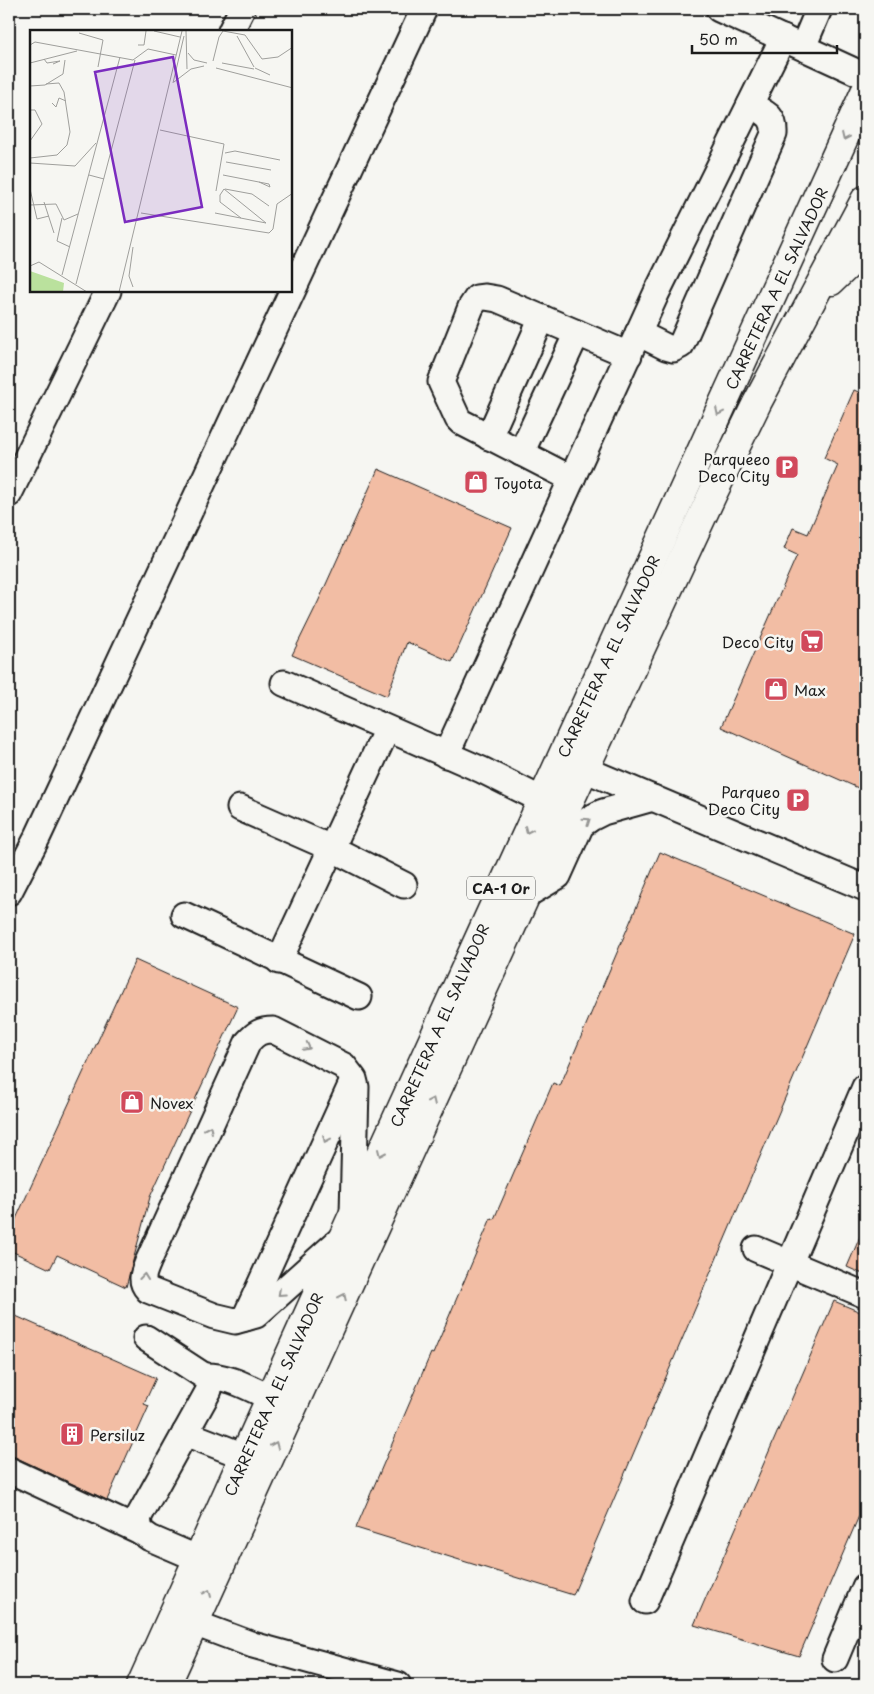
<svg xmlns="http://www.w3.org/2000/svg" width="874" height="1694" font-family="'Playpen Sans',sans-serif">
<style>
.building{fill:#f2bda4;stroke:#1c1c1c}
.lines{fill:none;stroke-linecap:round;stroke-linejoin:round}
.minor-casing{stroke:#1c1c1c;stroke-width:29}
.highway-casing{stroke:#1c1c1c;stroke-width:31}
.minor{stroke:#f6f6f2;stroke-width:25}
.highway{stroke:#f6f6f2;stroke-width:28}
.oneway{stroke:#949492}
.labels{text-anchor:middle;dominant-baseline:central;stroke-width:5;stroke-linejoin:round;paint-order:stroke}
.shield{fill:#f6f6f2;stroke:#5d5d5c;stroke-width:1}
.shield-label{font-size:14px;font-weight:bold;fill:#1c1c1c}
.street-label{font-size:15px;fill:#1c1c1c;stroke:#f6f6f2}
.poi-label{font-size:15px;fill:#1c1c1c;stroke:#f6f6f2;text-anchor:start}
.inset-road{fill:none;stroke:#9f9f9c;stroke-width:1}
.view{fill:#7b2cbf;fill-opacity:0.15;stroke:#7b2cbf;stroke-width:2.5}
.inset-edge{fill:none;stroke:#1c1c1c;stroke-width:2.5}
</style>
<rect width="100%" height="100%" fill="#f6f6f2"/>
<filter id="ink" filterUnits="userSpaceOnUse"><feTurbulence type="fractalNoise" baseFrequency=".02" numOctaves="2"/><feDisplacementMap in="SourceGraphic" scale="10" xChannelSelector="R" yChannelSelector="G"/><feConvolveMatrix kernelMatrix="1 2 1 2 8 2 1 2 1" color-interpolation-filters="sRGB"/></filter>
<g filter="url(#ink)">
<g class="building">
<path d="M 854,390 L 865,395 L 865,791 L 721,727 L 797,555 L 784,549 L 793,528 L 808,534 L 838,465 L 824,458 Z"/>
<path d="M 378,469 L 512,528 L 452,662 L 407,642 L 387,696 L 292,655 L 318,602 Z"/>
<path d="M 660,852 L 855,934 L 573,1595 L 356,1528 L 431,1353 L 433,1354 L 491,1218 L 494,1219 L 553,1083 L 560,1086 Z"/>
<path d="M 135,960 L 238,1007 L 150,1197 L 126,1287 L 57,1255 L 50,1269 L 9,1250 L 9,1234 Z"/>
<path d="M 865,1225 L 865,1275 L 847,1267 Z"/>
<path d="M 834,1301 L 865,1314 L 865,1502 L 799,1656 L 694,1625 Z"/>
<path d="M 9,1313 L 156,1378 L 144,1404 L 149,1406 L 107,1500 L 15,1457 L 9,1456 Z"/>
</g>
<g class="lines">
<g class="minor-casing">
<g id="minor">
<path d="M 719,9 L 865,76"/>
<path d="M 231,31 L 242,9"/>
<path d="M 803,47 L 819,9"/>
<path d="M 638,333 L 666,347 L 673,349 L 681,345 L 774,134 C 775,115 765,113 750,105"/>
<path d="M 489,437 L 542,318"/>
<path d="M 521,453 L 577,333"/>
<path d="M 572,479 L 461,422 L 458,419 L 441,382 L 471,307 L 477,298 L 485,297 L 497,299 L 629,355"/>
<path d="M 9,494 L 108,291"/>
<path d="M 284,683 L 482,770 L 542,800"/>
<path d="M 446,755 L 656,294 L 783,38"/>
<path d="M 584,769 L 865,888"/>
<path d="M 240,808 L 331,848 L 404,885"/>
<path d="M 9,892 L 38,836 L 424,9"/>
<path d="M 526,895 L 558,876 L 581,825 L 591,818 L 603,812 L 653,798"/>
<path d="M 184,915 L 359,997"/>
<path d="M 279,961 L 387,729"/>
<path d="M 343,1237 L 256,1315 L 235,1321 L 214,1316 L 148,1290 C 139,1281 144,1272 148,1262 L 248,1042 C 256,1033 261,1030 273,1030 L 344,1066 L 354,1079 L 356,1087 L 353,1214"/>
<path d="M 756,1249 L 865,1295"/>
<path d="M 245,1318 L 352,1083"/>
<path d="M 146,1338 L 204,1376 L 209,1381 L 209,1390 L 138,1518 L 140,1531 L 150,1538 L 199,1559"/>
<path d="M 204,1376 C 228,1375 249,1388 271,1398"/>
<path d="M 185,1433 L 244,1456"/>
<path d="M 9,1470 L 140,1531"/>
<path d="M 645,1601 L 865,1087"/>
<path d="M 194,1623 L 253,1645 L 398,1685"/>
<path d="M 835,1659 L 865,1587"/>
</g>
</g>
<g class="highway-casing">
<g id="highway">
<path d="M 831,281 L 853,260 L 865,251"/>
<path d="M 141,1685 L 353,1215 L 865,92"/>
<path d="M 166,1685 L 526,895 L 713,493 L 757,403 L 865,200"/>
</g>
</g>
<use href="#minor" class="minor"/>
<use href="#highway" class="highway"/>
</g>
<defs><path id="oneway-chevron" d="M-2-3.5L2.5 0L-2 3.5" fill="none" stroke-width="1.6" stroke-linecap="round" stroke-linejoin="round" transform="scale(1.25)"/></defs>
<g class="oneway">
<use href="#oneway-chevron" transform="translate(845 137) rotate(115)"/>
<use href="#oneway-chevron" transform="translate(719 412) rotate(115)"/>
<use href="#oneway-chevron" transform="translate(587 821) rotate(-35)"/>
<use href="#oneway-chevron" transform="translate(528 830) rotate(114)"/>
<use href="#oneway-chevron" transform="translate(307 1047) rotate(27)"/>
<use href="#oneway-chevron" transform="translate(432 1101) rotate(-65)"/>
<use href="#oneway-chevron" transform="translate(209 1129) rotate(-66)"/>
<use href="#oneway-chevron" transform="translate(326 1139) rotate(115)"/>
<use href="#oneway-chevron" transform="translate(381 1153) rotate(114)"/>
<use href="#oneway-chevron" transform="translate(144 1277) rotate(-84)"/>
<use href="#oneway-chevron" transform="translate(281 1293) rotate(138)"/>
<use href="#oneway-chevron" transform="translate(343 1297) rotate(-65)"/>
<use href="#oneway-chevron" transform="translate(275 1445) rotate(-66)"/>
<use href="#oneway-chevron" transform="translate(208 1593) rotate(-66)"/>
</g>
</g>
<defs>
<g id="parking-square" transform="scale(1.25)"><rect x="-9" y="-9" width="18" height="18" rx="4" fill="#d1495b" stroke="#f6f6f2"/><path d="M-3.5-5.5H1a3.5 3.5 0 0 1 0 7H-1V5.5H-3.5ZM-1-3.4V-.6H.8a1.4 1.4 0 0 0 0-2.8Z" fill="#fff"/></g>
<g id="shop-square" transform="scale(1.25)"><rect x="-9" y="-9" width="18" height="18" rx="4" fill="#d1495b" stroke="#f6f6f2"/><path d="M-5-2.5h2.3a2.7 3.5 0 0 1 5.4 0H5L5.5 6h-11ZM-1.5-2.5h3a1.5 2.3 0 0 0-3 0Z" fill="#fff"/></g>
<g id="supermarket-square" transform="scale(1.25)"><rect x="-9" y="-9" width="18" height="18" rx="4" fill="#d1495b" stroke="#f6f6f2"/><path d="M-6-5.5h2.5l.6 2H6L4.5 2H-2.5L-4.4-4H-6ZM-1.5 3.2a1.3 1.3 0 1 0 .1 0ZM3 3.2a1.3 1.3 0 1 0 .1 0Z" fill="#fff"/></g>
<g id="building-square" transform="scale(1.25)"><rect x="-9" y="-9" width="18" height="18" rx="4" fill="#d1495b" stroke="#f6f6f2"/><path d="M-4-6H4V6H1V3H-1V6H-4ZM-2.5-4.3h1.7v1.8h-1.7ZM.8-4.3h1.7v1.8H.8ZM-2.5-1h1.7V.8h-1.7ZM.8-1h1.7V.8H.8Z" fill="#fff"/></g>
</defs>
<g fill-rule="evenodd">
<use href="#parking-square" x="787" y="467"/>
<use href="#shop-square" x="476" y="482"/>
<use href="#supermarket-square" x="812" y="641"/>
<use href="#shop-square" x="776" y="689"/>
<use href="#parking-square" x="798" y="800"/>
<use href="#shop-square" x="132" y="1102"/>
<use href="#building-square" x="72" y="1434"/>
</g>
<g class="labels">
<rect class="shield" x="467" y="876.5" width="68" height="23" rx="4"/>
<g class="shield-label">
<text x="501" y="888">CA-1 Or</text>
</g>
<g class="street-label">
<text transform="translate(776 288) rotate(-65)">CARRETERA A EL SALVADOR</text>
<text transform="translate(608 656) rotate(-65)">CARRETERA A EL SALVADOR</text>
<text transform="translate(439 1025) rotate(-66)">CARRETERA A EL SALVADOR</text>
<text transform="translate(273 1394) rotate(-66)">CARRETERA A EL SALVADOR</text>
</g>
<g class="poi-label">
<text x="770" y="458" text-anchor="end">Parqueeo<tspan x="770" dy="17">Deco City</tspan></text>
<text x="494" y="482">Toyota</text>
<text x="794" y="641" text-anchor="end">Deco City</text>
<text x="794" y="689">Max</text>
<text x="780" y="791" text-anchor="end">Parqueo<tspan x="780" dy="17">Deco City</tspan></text>
<text x="150" y="1102">Novex</text>
<text x="90" y="1434">Persiluz</text>
</g>
</g>
<g transform="translate(30 30)">
<rect width="262" height="262" fill="#f6f6f2"/>
<path d="M 0,241 L 34,253 L 33,262 L 0,262 Z" fill="#bae19d"/>
<path class="inset-road" d="M 124,1 L 150,7M 156,1 L 157,39M 49,3 L 73,10 L 68,37M 207,6 L 224,37M 0,15 L 5,12 L 103,30 L 118,19 L 146,25M 108,15 L 114,15 L 116,1M 158,23 L 164,30 L 177,33M 14,29 L 17,33 L 30,31 L 23,34M 183,31 L 189,7 L 193,1 L 215,5 L 232,29 L 248,27 L 263,17M 0,33 L 47,21M 192,33 L 224,39M 186,38 L 263,58M 225,38 L 240,45M 144,52 L 161,39 L 174,36M 143,53 L 154,6M 0,56 L 15,55 L 33,44 L 35,30M 22,73 L 26,77 L 29,68 L 36,71M 0,80 L 5,80 L 12,94 L 0,111M 130,100 L 194,114 L 186,161M 195,123 L 205,121 L 250,130M 0,128 L 27,125 L 37,115 L 40,102 L 34,62 L 29,53 L 16,54M 196,132 L 241,140M 0,133 L 45,136 L 66,113M 59,145 L 74,149M 193,145 L 239,154 L 240,157 L 229,152M 0,159 L 7,189 L 19,186M 194,159 L 190,165 L 190,172 L 211,188M 195,159 L 222,164 L 239,176M 14,172 L 24,203M 0,175 L 26,174 L 34,190 L 48,184M 111,183 L 239,203 L 243,199 L 247,174 L 263,163M 185,183 L 236,193 L 194,159M 32,188 L 27,211 L 40,217M 0,236 L 9,232 L 57,262M 32,245 L 90,27M 46,254 L 105,30M 103,257 L 99,246 L 103,217M 89,262 L 152,1"/>
<path class="view" d="M 143,27 L 172,177 L 95,192 L 65,42 Z"/>
<rect width="262" height="262" class="inset-edge"/>
</g>
<rect width="874" height="1694" fill="none" stroke="#f6f6f2" stroke-width="30"/>
<rect x="15" y="15" width="844" height="1664" fill="none" stroke="#1c1c1c" stroke-width="2" filter="url(#ink)"/>
<path d="M692 45v8h145v-8" fill="none" stroke="#1c1c1c" stroke-width="2.5"/>
<text x="699" y="45" font-size="15" fill="#1c1c1c" stroke="#f6f6f2" stroke-width="4" paint-order="stroke">50 m</text>
</svg>
